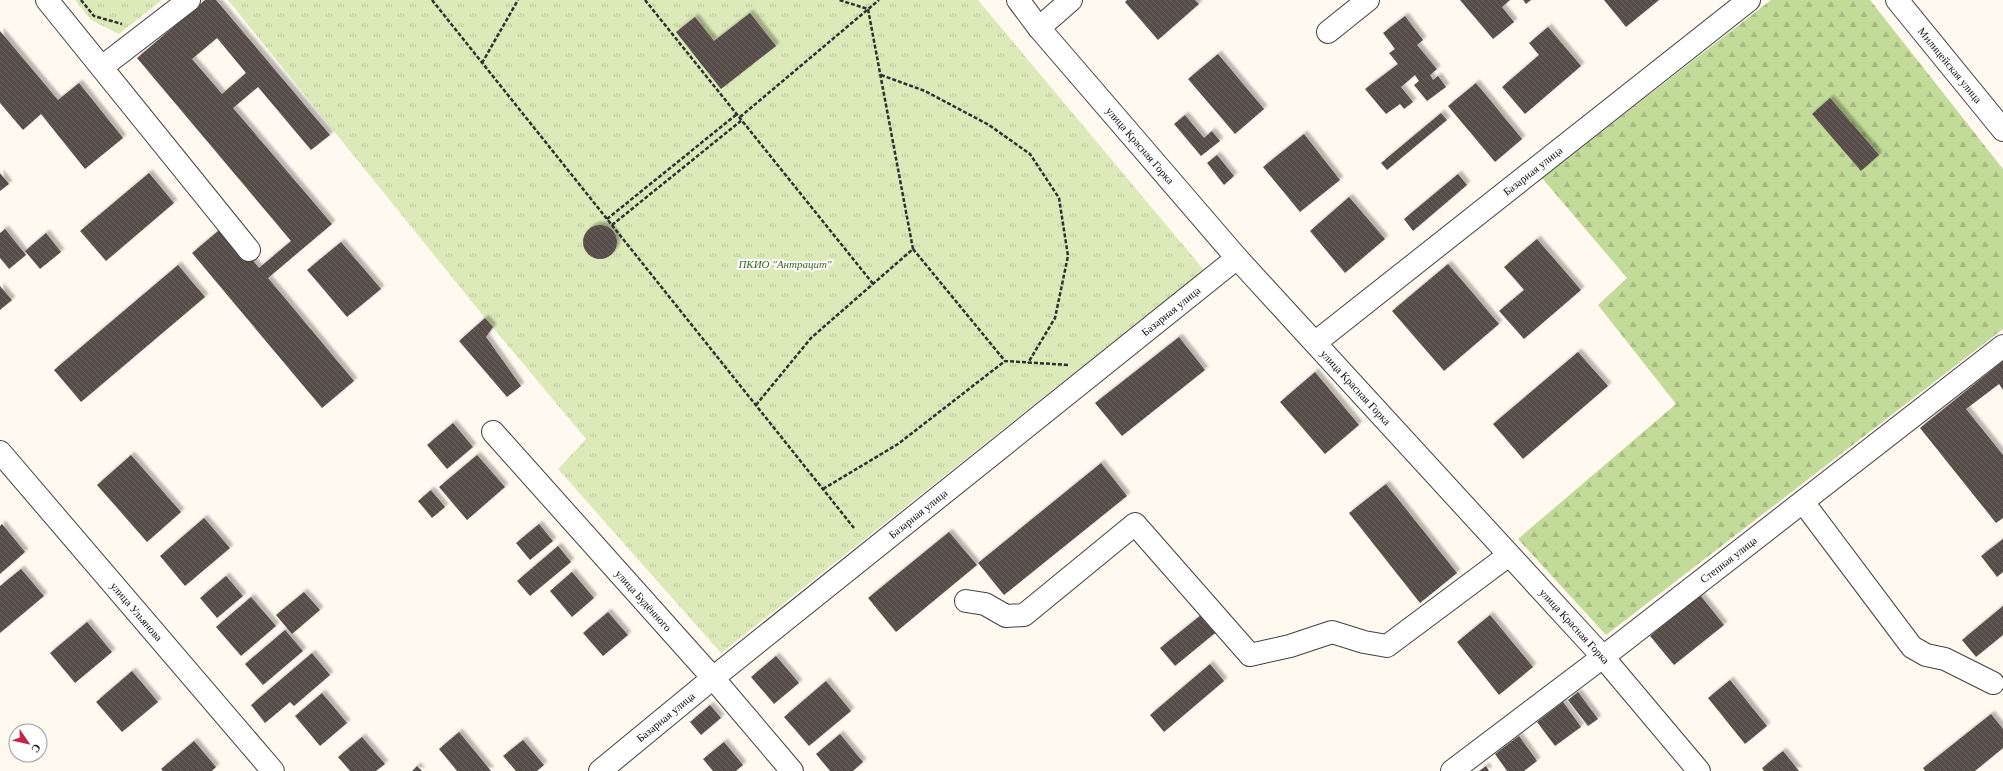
<svg xmlns="http://www.w3.org/2000/svg" width="2003" height="771" font-family="Georgia,serif">
<style>
.grass{fill:url(#grass-tufts)}
.forest{fill:url(#forest-firs)}
.building{fill:url(#building-back-hatch);fill-rule:evenodd;filter:url(#shadow)}
.lines{fill:none;stroke-linecap:round;stroke-linejoin:round}
.minor-casing{stroke:#414141;stroke-width:24}
.path{stroke:#303030;stroke-width:2.5;stroke-dasharray:4 2;stroke-linecap:butt}
.minor{stroke:#fff;stroke-width:22}
.labels{text-anchor:middle;dominant-baseline:central;stroke-width:4;stroke-linejoin:round;paint-order:stroke}
.street-label{font-size:11px;fill:#0e0e0e;stroke:#fff}
.park-label{font-size:11px;font-style:italic;fill:#3a671d;stroke:#fff}
</style>
<defs>
<pattern id="grass-tufts" width="24" height="20" patternUnits="userSpaceOnUse"><rect width="24" height="20" fill="#dbeab8"/><path d="M3 7l-1-3M5 7V3M7 7l1-3M15 17l-1-3M17 17v-4M19 17l1-3" fill="none" stroke="#bbc89d"/></pattern>
<pattern id="forest-firs" width="22" height="20" patternUnits="userSpaceOnUse"><rect width="22" height="20" fill="#c2db98"/><path d="M5 1l3.5 6h-7zM16 11l3.5 6h-7z" fill="#a6bb82"/></pattern>
<pattern id="building-back-hatch" width="6" height="6" patternUnits="userSpaceOnUse"><rect width="6" height="6" fill="#574d4a"/><path d="M-1 5l2 2M0 0l6 6M5-1l2 2" fill="none" stroke="#6a6260"/></pattern>
<filter id="shadow"><feDropShadow dx="3.5" dy="-3.5" stdDeviation="1" flood-color="#0004"/></filter>
</defs>
<rect width="100%" height="100%" fill="#fff9f0"/>
<g class="grass">
<path d="M 75,0 L 162,0 L 119,34 L 91,20 Z"/>
<path d="M 228,0 L 978,0 L 1204,270 L 721,653 L 558,469 L 586,439 L 485,318 Z"/>
</g>
<path class="forest" d="M 1771,0 L 1870,0 L 2003,169 L 2003,329 L 1606,635 L 1518,539 L 1676,404 L 1598,305 L 1627,278 L 1542,178 Z"/>
<g class="building">
<path d="M 205,0 L 216,0 L 330,135 L 311,150 L 258,87 L 233,108 L 332,224 L 268,278 L 354,381 L 322,408 L 192,253 L 224,226 L 259,268 L 291,241 L 137,58 ZM 217,38 L 246,73 L 222,94 L 192,59 Z"/>
<path d="M 1127,0 L 1195,0 L 1199,4 L 1158,40 L 1125,2 Z"/>
<path d="M 1460,0 L 1510,0 L 1502,7 L 1514,22 L 1493,39 Z"/>
<path d="M 1523,0 L 1531,0 L 1526,4 Z"/>
<path d="M 1604,0 L 1659,0 L 1626,27 Z"/>
<path d="M 750,13 L 776,46 L 721,89 L 676,32 L 695,17 L 714,41 Z"/>
<path d="M 1405,16 L 1423,40 L 1417,45 L 1437,69 L 1430,75 L 1433,80 L 1438,76 L 1446,87 L 1427,101 L 1414,85 L 1419,81 L 1415,75 L 1401,87 L 1413,102 L 1404,109 L 1400,104 L 1386,114 L 1365,89 L 1398,64 L 1389,53 L 1395,49 L 1383,33 Z"/>
<path d="M 1548,27 L 1581,66 L 1525,114 L 1502,87 L 1539,55 L 1529,43 Z"/>
<path d="M 0,31 L 58,100 L 79,83 L 123,138 L 85,169 L 41,114 L 23,130 L 0,103 Z"/>
<path d="M 1218,54 L 1264,109 L 1235,134 L 1188,79 Z"/>
<path d="M 1476,83 L 1522,139 L 1495,162 L 1448,106 Z"/>
<path d="M 1830,98 L 1879,155 L 1861,171 L 1812,114 Z"/>
<path d="M 1441,113 L 1447,120 L 1387,170 L 1381,163 Z"/>
<path d="M 1185,115 L 1204,138 L 1212,131 L 1220,141 L 1201,156 L 1174,124 Z"/>
<path d="M 1304,134 L 1340,180 L 1300,212 L 1263,167 Z"/>
<path d="M 1217,155 L 1234,176 L 1224,185 L 1207,163 Z"/>
<path d="M 0,173 L 9,184 L 0,191 Z"/>
<path d="M 149,173 L 174,203 L 106,261 L 80,231 Z"/>
<path d="M 1458,174 L 1467,185 L 1413,231 L 1404,219 Z"/>
<path d="M 1349,197 L 1385,239 L 1345,273 L 1310,231 Z"/>
<circle cx="600" cy="242" r="17"/>
<path d="M 5,229 L 26,255 L 9,269 L 0,258 L 0,233 Z"/>
<path d="M 46,233 L 61,252 L 40,269 L 25,251 Z"/>
<path d="M 1537,239 L 1581,290 L 1524,339 L 1499,311 L 1524,290 L 1504,267 Z"/>
<path d="M 341,242 L 381,289 L 347,317 L 307,270 Z"/>
<path d="M 1448,264 L 1499,324 L 1444,371 L 1392,311 Z"/>
<path d="M 178,265 L 205,297 L 81,402 L 54,370 Z"/>
<path d="M 0,286 L 12,300 L 0,310 Z"/>
<path d="M 485,318 L 493,327 L 486,337 L 521,386 L 507,397 L 459,341 Z"/>
<path d="M 1179,337 L 1205,370 L 1122,436 L 1095,403 Z"/>
<path d="M 1578,352 L 1608,386 L 1523,459 L 1493,424 Z"/>
<path d="M 2003,361 L 2003,390 L 1999,384 L 1966,409 L 2003,455 L 2003,518 L 1996,523 L 1920,428 Z"/>
<path d="M 1315,372 L 1359,425 L 1325,454 L 1280,402 Z"/>
<path d="M 453,423 L 473,447 L 447,469 L 427,445 Z"/>
<path d="M 131,455 L 181,512 L 147,542 L 97,485 Z"/>
<path d="M 477,455 L 505,487 L 467,520 L 439,487 Z"/>
<path d="M 1101,463 L 1127,496 L 1004,595 L 978,563 Z"/>
<path d="M 1386,484 L 1457,573 L 1420,603 L 1349,513 Z"/>
<path d="M 431,490 L 445,507 L 432,518 L 418,501 Z"/>
<path d="M 204,518 L 230,548 L 185,586 L 160,556 Z"/>
<path d="M 2,524 L 25,552 L 0,574 L 0,526 Z"/>
<path d="M 539,524 L 553,541 L 530,560 L 516,543 Z"/>
<path d="M 949,532 L 977,565 L 896,632 L 868,598 Z"/>
<path d="M 2003,539 L 2003,572 L 1997,577 L 1981,556 Z"/>
<path d="M 558,546 L 571,562 L 530,596 L 517,581 Z"/>
<path d="M 21,569 L 44,596 L 0,633 L 0,586 Z"/>
<path d="M 572,572 L 594,598 L 572,617 L 550,591 Z"/>
<path d="M 226,576 L 243,596 L 217,618 L 200,598 Z"/>
<path d="M 304,592 L 320,610 L 292,634 L 276,615 Z"/>
<path d="M 1700,595 L 1724,625 L 1674,665 L 1650,636 Z"/>
<path d="M 251,597 L 276,626 L 241,656 L 216,627 Z"/>
<path d="M 2003,606 L 2003,635 L 1976,657 L 1962,640 Z"/>
<path d="M 1206,611 L 1220,629 L 1175,666 L 1160,648 Z"/>
<path d="M 608,612 L 628,635 L 603,656 L 583,633 Z"/>
<path d="M 1490,615 L 1533,667 L 1499,695 L 1457,642 Z"/>
<path d="M 87,622 L 112,652 L 75,683 L 50,653 Z"/>
<path d="M 285,630 L 303,651 L 263,685 L 245,664 Z"/>
<path d="M 312,653 L 330,675 L 294,706 L 290,702 L 265,723 L 251,705 Z"/>
<path d="M 776,656 L 799,683 L 774,704 L 751,677 Z"/>
<path d="M 1210,664 L 1224,681 L 1164,732 L 1150,715 Z"/>
<path d="M 132,671 L 158,702 L 122,732 L 96,702 Z"/>
<path d="M 1730,680 L 1767,726 L 1745,744 L 1708,698 Z"/>
<path d="M 826,681 L 851,711 L 809,746 L 784,717 Z"/>
<path d="M 1578,692 L 1598,719 L 1588,726 L 1568,700 Z"/>
<path d="M 322,693 L 347,723 L 320,746 L 295,716 Z"/>
<path d="M 1563,702 L 1581,727 L 1555,746 L 1537,722 Z"/>
<path d="M 710,705 L 721,718 L 701,735 L 690,722 Z"/>
<path d="M 1991,714 L 2003,729 L 2003,748 L 1975,771 L 1925,771 L 1923,768 Z"/>
<path d="M 459,732 L 491,771 L 457,771 L 439,749 Z"/>
<path d="M 840,734 L 863,762 L 853,771 L 830,771 L 816,754 Z"/>
<path d="M 1519,736 L 1537,761 L 1524,771 L 1507,771 L 1495,754 Z"/>
<path d="M 362,737 L 385,764 L 376,771 L 350,771 L 338,757 Z"/>
<path d="M 523,740 L 544,765 L 537,771 L 516,771 L 503,756 Z"/>
<path d="M 194,741 L 216,767 L 212,771 L 163,771 L 161,769 Z"/>
<path d="M 724,742 L 743,765 L 736,771 L 713,771 L 703,759 Z"/>
<path d="M 1783,751 L 1799,771 L 1764,771 L 1762,768 Z"/>
<path d="M 417,766 L 422,771 L 412,771 Z"/>
<path d="M 1486,766 L 1489,771 L 1479,771 Z"/>
</g>
<g class="lines">
<g class="minor-casing">
<g id="minor">
<path d="M 47,0 L 249,250"/>
<path id="s1" d="M 1018,0 L 1039,28 L 1237,258 L 1603,657 L 1699,771"/>
<path id="s2" d="M 1897,0 L 2003,130"/>
<path d="M 1039,28 L 1071,0"/>
<path d="M 1328,32 L 1368,0"/>
<path d="M 102,67 L 189,0"/>
<path id="s3" d="M 1316,342 L 1749,0"/>
<path id="s4" d="M 493,432 L 713,678 L 792,771"/>
<path id="s5" d="M 0,452 L 273,771"/>
<path d="M 1803,502 L 1912,647 L 1926,655 L 1945,659 L 1993,683"/>
<path d="M 966,601 L 985,604 L 1006,616 L 1024,615 L 1135,524 L 1250,655 L 1290,646 L 1332,632 L 1364,642 L 1387,646 L 1509,555"/>
<path id="s6" d="M 600,771 L 713,678 L 1237,258"/>
<path id="s7" d="M 1452,771 L 1616,647 L 2003,346"/>
</g>
</g>
<g class="path">
<path d="M 81,0 L 94,16 L 122,24"/>
<path d="M 432,0 L 854,528"/>
<path d="M 645,0 L 874,285"/>
<path d="M 482,63 L 518,0"/>
<path d="M 881,75 L 925,91 L 989,125 L 1030,154 L 1059,198 L 1068,256 L 1055,318 L 1028,363"/>
<path d="M 740,117 L 879,0"/>
<path d="M 607,219 L 737,114"/>
<path d="M 612,225 L 742,120"/>
<path d="M 913,249 L 1005,361 L 1068,365"/>
<path d="M 756,405 L 811,338 L 913,249 L 868,9 L 839,0"/>
<path d="M 823,489 L 898,444 L 1005,361"/>
</g>
<use href="#minor" class="minor"/>
</g>
<g class="labels">
<g class="street-label">
<text stroke="none"><textPath href="#s2" startOffset="84">Милицейская улица</textPath></text>
<text stroke="none"><textPath href="#s1" startOffset="190">улица Красная Горка</textPath></text>
<text stroke="none"><textPath href="#s3" startOffset="276">Базарная улица</textPath></text>
<text stroke="none"><textPath href="#s6" startOffset="733">Базарная улица</textPath></text>
<text stroke="none"><textPath href="#s1" startOffset="514">улица Красная Горка</textPath></text>
<text stroke="none"><textPath href="#s6" startOffset="409">Базарная улица</textPath></text>
<text stroke="none"><textPath href="#s7" startOffset="348">Степная улица</textPath></text>
<text stroke="none"><textPath href="#s4" startOffset="226">улица Будённого</textPath></text>
<text stroke="none"><textPath href="#s5" startOffset="210">улица Ульянова</textPath></text>
<text stroke="none"><textPath href="#s1" startOffset="838">улица Красная Горка</textPath></text>
<text stroke="none"><textPath href="#s6" startOffset="85">Базарная улица</textPath></text>
</g>
<g class="park-label">
<text x="785" y="264">ПКИО "Антрацит"</text>
</g>
</g>
<g transform="translate(28 743) rotate(124)"><circle r="19" fill="#ffffff" stroke="#9f9f9f"/>
<path d="M0-3L7 15L0 10L-7 15Z" fill="#c02448"/>
<text y="-6" font-size="11" font-weight="bold" text-anchor="middle" fill="#0e0e0e">С</text>
</g>
</svg>
